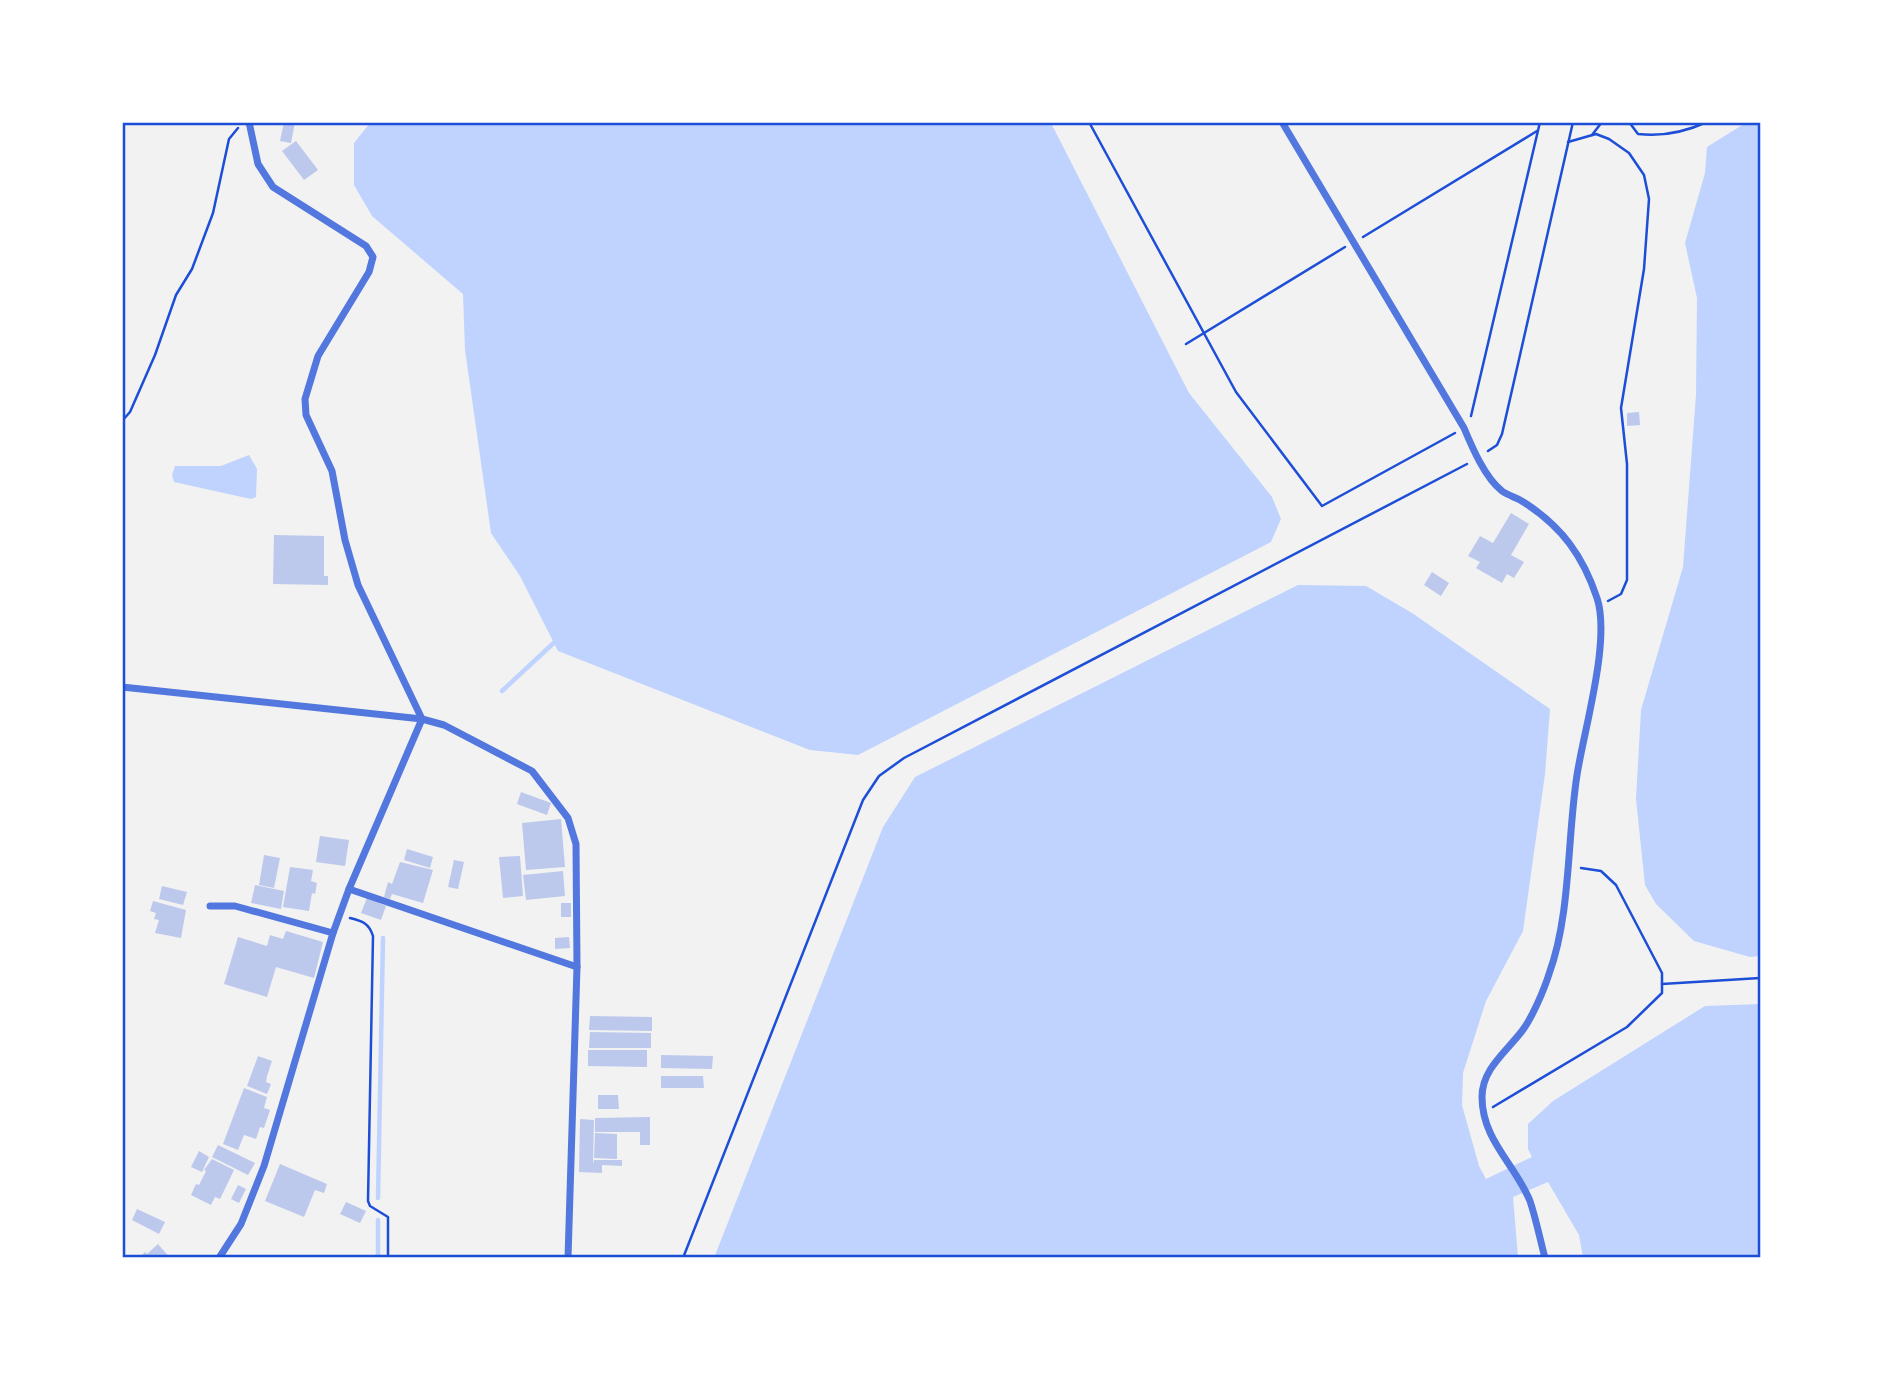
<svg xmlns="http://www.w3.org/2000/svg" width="1883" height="1380" font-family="'IBM Plex Sans',sans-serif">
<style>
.water{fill:#bfd3fe}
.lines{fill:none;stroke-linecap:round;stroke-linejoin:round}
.stream{stroke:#bfd3fe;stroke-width:4.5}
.building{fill:#bdc9ec}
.path{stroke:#1d4ed8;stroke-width:2.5}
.minor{stroke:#5277de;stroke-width:7}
.neatline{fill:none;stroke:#1d4ed8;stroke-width:2.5}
</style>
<rect width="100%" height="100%" fill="#f2f2f2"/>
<g class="water">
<path d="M 1747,122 L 1760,123 L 1760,956 L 1750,957 L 1694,941 L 1656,904 L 1645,885 L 1636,799 L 1641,710 L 1683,567 L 1696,395 L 1697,298 L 1685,243 L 1705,173 L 1707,147 Z"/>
<path d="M 370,123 L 1051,123 L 1189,393 L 1272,497 L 1281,519 L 1271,542 L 858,755 L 810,750 L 558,651 L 520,576 L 491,533 L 465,350 L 463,294 L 372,216 L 354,185 L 354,143 Z"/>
<path d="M 249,455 L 257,469 L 256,497 L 251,499 L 174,482 L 172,475 L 175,466 L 221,466 Z"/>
<path d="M 1298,585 L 1366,586 L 1412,613 L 1550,709 L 1545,774 L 1523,931 L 1486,1001 L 1463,1073 L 1462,1105 L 1479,1166 L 1486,1179 L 1532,1157 L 1528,1149 L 1528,1124 L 1553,1101 L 1705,1006 L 1760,1004 L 1760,1257 L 1583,1257 L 1579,1235 L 1548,1182 L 1513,1197 L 1518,1257 L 714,1258 L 883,827 L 915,777 Z"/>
</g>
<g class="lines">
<g class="stream">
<path d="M 502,691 L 558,639"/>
<path d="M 378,1198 L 383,938"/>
<path d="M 378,1258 L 378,1220"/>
</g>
</g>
<g class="building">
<path d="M 284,122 L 295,122 L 291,143 L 280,141 Z"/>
<path d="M 296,141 L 318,170 L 304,180 L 282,151 Z"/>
<path d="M 1639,412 L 1640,425 L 1627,426 L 1627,413 Z"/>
<path d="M 1511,513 L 1529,524 L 1511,555 L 1524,562 L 1514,578 L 1507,574 L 1502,583 L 1476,568 L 1480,562 L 1468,556 L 1480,536 L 1493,543 Z"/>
<path d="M 274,535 L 324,536 L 324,576 L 328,576 L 328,585 L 273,584 Z"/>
<path d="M 1432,572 L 1449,583 L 1441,596 L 1424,585 Z"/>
<path d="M 521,792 L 551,803 L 547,815 L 517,804 Z"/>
<path d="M 561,819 L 565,867 L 526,870 L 522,823 Z"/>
<path d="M 320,836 L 349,840 L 345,866 L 316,862 Z"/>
<path d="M 407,849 L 433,857 L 430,868 L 404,860 Z"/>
<path d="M 264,855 L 280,858 L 274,888 L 259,885 Z"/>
<path d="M 520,856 L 523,896 L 503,898 L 499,857 Z"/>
<path d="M 454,860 L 464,862 L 458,889 L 448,887 Z"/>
<path d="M 400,862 L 433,870 L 423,903 L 392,894 L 390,899 L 384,897 L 388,882 L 392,884 Z"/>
<path d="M 290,867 L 313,870 L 311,881 L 317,883 L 315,894 L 312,893 L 309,911 L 283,907 Z"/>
<path d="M 563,871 L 565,896 L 526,900 L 523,875 Z"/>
<path d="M 255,885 L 284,891 L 281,909 L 251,903 Z"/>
<path d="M 162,886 L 187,892 L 183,905 L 159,899 Z"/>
<path d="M 367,898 L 386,906 L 381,920 L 361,913 Z"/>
<path d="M 153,901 L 186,910 L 181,938 L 155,933 L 159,920 L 154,919 L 156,913 L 150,911 Z"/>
<rect x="561" y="903" width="10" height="14"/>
<path d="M 286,931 L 323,942 L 314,978 L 276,967 L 267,997 L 224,984 L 238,937 L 267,946 L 270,935 L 283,939 Z"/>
<path d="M 569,937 L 570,948 L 555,949 L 555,938 Z"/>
<path d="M 590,1016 L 652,1017 L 652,1031 L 589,1030 Z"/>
<path d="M 590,1032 L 651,1033 L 651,1048 L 589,1048 Z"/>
<path d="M 588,1050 L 647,1050 L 647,1067 L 588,1066 Z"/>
<path d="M 661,1055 L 713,1056 L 712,1069 L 661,1068 Z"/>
<path d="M 258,1056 L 272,1061 L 267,1076 L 266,1082 L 271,1084 L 267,1094 L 247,1086 Z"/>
<path d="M 661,1076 L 703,1076 L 704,1088 L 661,1088 Z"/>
<path d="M 244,1088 L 267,1097 L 264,1108 L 270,1110 L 264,1128 L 260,1127 L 256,1139 L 244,1135 L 238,1150 L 223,1144 Z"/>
<path d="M 598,1095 L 618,1095 L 619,1109 L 598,1109 Z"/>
<path d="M 650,1117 L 650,1145 L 640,1145 L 640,1132 L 595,1132 L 595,1118 Z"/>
<path d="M 580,1119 L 594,1120 L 593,1164 L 594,1160 L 622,1160 L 622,1166 L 602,1165 L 602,1173 L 579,1172 Z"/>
<path d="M 595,1133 L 617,1134 L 617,1159 L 594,1158 Z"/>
<path d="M 218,1145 L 255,1163 L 248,1175 L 212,1157 Z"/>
<path d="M 199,1151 L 209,1157 L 202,1172 L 191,1167 Z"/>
<path d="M 212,1159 L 234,1170 L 220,1199 L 215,1197 L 211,1205 L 191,1195 L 196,1184 L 199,1185 L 206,1171 L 204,1170 Z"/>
<path d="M 280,1164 L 327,1184 L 324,1193 L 315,1190 L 304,1217 L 265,1201 Z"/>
<path d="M 238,1185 L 246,1189 L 239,1203 L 231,1199 Z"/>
<path d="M 346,1202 L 366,1211 L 360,1223 L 340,1214 Z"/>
<path d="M 137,1209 L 165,1222 L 159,1234 L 132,1220 Z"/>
<path d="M 158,1244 L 170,1258 L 139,1258 L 145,1252 L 147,1254 Z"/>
</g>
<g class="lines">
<g class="path">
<path d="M 1089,122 L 1236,392 L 1322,506 L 1455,433"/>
<path d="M 1629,122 L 1638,134 C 1663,137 1685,132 1707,122"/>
<path d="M 1592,135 L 1602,122"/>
<path d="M 1568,142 L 1596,134 L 1609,139 L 1629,153 L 1644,175 L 1649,199 L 1644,269 L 1621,408 L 1627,464 L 1627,580 L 1621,594 L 1608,601"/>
<path d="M 1363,237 L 1537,131"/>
<path d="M 1186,344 L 1345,247"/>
<path d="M 1471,416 L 1540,122"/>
<path d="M 122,421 L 130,412 L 155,355 L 176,295 L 192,269 L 213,213 L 229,139 L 238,128"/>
<path d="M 1488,451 L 1497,445 L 1502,434 L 1573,122"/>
<path d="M 350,918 C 362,921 369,923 373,936 L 368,1201 L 370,1206 L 388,1217 L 388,1258"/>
<path d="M 1662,984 L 1760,978"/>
<path d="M 1493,1107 L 1627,1027 L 1662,993 L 1662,973 L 1616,885 L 1601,871 L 1581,868"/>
<path d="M 683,1258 L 863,800 L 879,776 L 904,758 L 1467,464"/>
</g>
<g class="minor">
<path d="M 249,122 L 258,164 L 273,187 L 366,246 L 373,257 L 369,272 L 318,356 L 305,399 L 306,415 L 332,471 L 345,540 L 358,585 L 422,719"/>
<path d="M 1282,122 L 1464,428 C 1472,447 1485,478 1502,491 C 1509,496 1518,498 1525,503 C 1562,527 1583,556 1597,598 C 1611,640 1584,730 1577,775 C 1567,839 1571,914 1549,974 C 1544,990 1532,1018 1522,1031 C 1506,1052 1482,1069 1482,1097 C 1482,1140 1515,1164 1530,1201 C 1536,1219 1540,1239 1545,1258"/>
<path d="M 122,687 L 422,719 L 444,725 L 532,771 L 568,818 L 576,844 L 577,967 L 568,1258"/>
<path d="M 349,889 L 577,967"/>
<path d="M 210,906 L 235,906 L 333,933"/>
<path d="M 219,1258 L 241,1224 L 264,1166 L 333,933 L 349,889 L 422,719"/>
</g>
</g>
<rect width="1883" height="1380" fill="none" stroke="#ffffff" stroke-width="248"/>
<rect x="124" y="124" width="1635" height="1132" class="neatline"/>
</svg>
